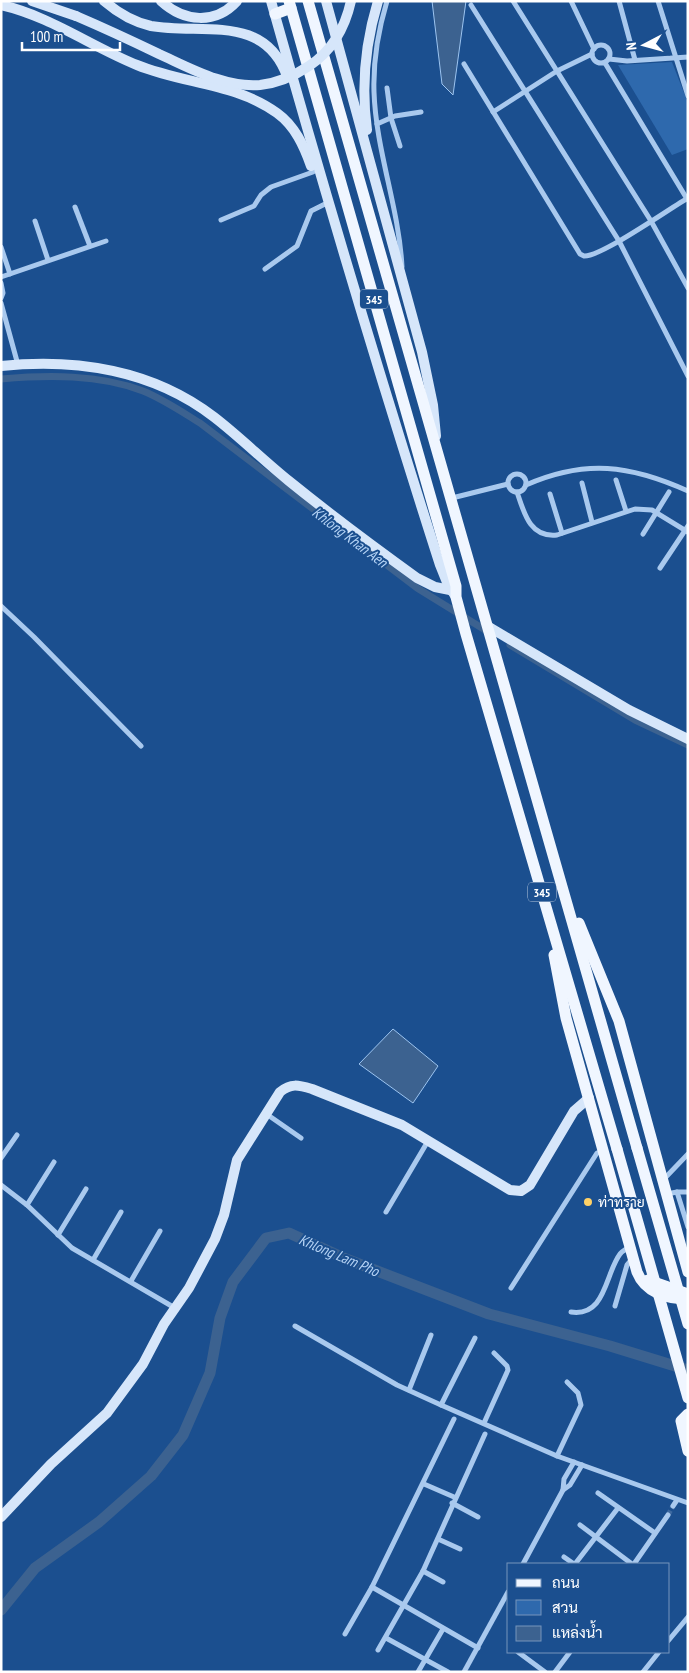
<svg xmlns="http://www.w3.org/2000/svg" width="689" height="1673" font-family="'PT Sans Narrow',Sarabun,sans-serif">
<style>
.green{fill:#2e69ad}
.water{fill:#3c6290;stroke:#9cc4f0}
.lines{fill:none;stroke-linecap:round;stroke-linejoin:round}
.canal{stroke:#3c6290;stroke-width:7}
.river{stroke:#3c6290;stroke-width:11}
.street-tunnel{stroke:#3d69a0;stroke-width:5;stroke-dasharray:5 2.5;stroke-linecap:butt}
.street{stroke:#a9c9ee;stroke-width:5}
.secondary{stroke:#d6e6fa;stroke-width:10}
.primary{stroke:#f0f6ff;stroke-width:11}
.secondary-bridge{stroke:#d6e6fa;stroke-width:10}
.primary-bridge{stroke:#f0f6ff;stroke-width:11}
.poi-dot{fill:#ffd166;stroke:#1b4f8f;stroke-width:2}
.labels{text-anchor:middle;dominant-baseline:central;stroke-width:4;stroke-linejoin:round;paint-order:stroke}
.shield{fill:#1b4f8f;stroke:#bbcadd;stroke-width:1}
.shield-label{font-size:12px;font-weight:bold;fill:#fff}
.poi-label{font-size:14px;fill:#fff;stroke:#1b4f8f;text-anchor:start}
.water-label{font-size:15px;font-style:italic;fill:#b5d3f5;stroke:#1b4f8f}
</style>
<rect width="100%" height="100%" fill="#1b4f8f"/>
<path class="green" d="M 672,62 L 688,103 L 688,149 L 672,155 L 618,65 Z"/>
<g class="water">
<path d="M 432,1 L 466,1 L 453,95 L 442,84 Z"/>
<path d="M 393,1029 L 438,1066 L 413,1103 L 359,1064 Z"/>
</g>
<g class="lines">
<g class="canal">
<path d="M 1,379 C 47,375 99,374 143,391 C 163,399 182,412 200,423 L 417,588 L 490,633"/>
<path d="M 510,645 L 635,720 L 688,745"/>
</g>
<path class="river" d="M 1,1610 L 35,1568 L 99,1522 L 151,1476 L 183,1435 L 210,1373 L 220,1318 L 233,1282 L 266,1238 L 289,1233 L 346,1259 L 489,1314 L 610,1346 L 688,1370"/>
<path class="street-tunnel" d="M 668,1515 L 673,1506"/>
<g class="street">
<path d="M 387,1 C 378,31 373,62 374,92 C 376,151 399,208 402,267"/>
<path d="M 513,1 L 651,221 L 688,288"/>
<path d="M 571,1 L 594,49"/>
<path d="M 619,1 L 635,60"/>
<path d="M 658,1 L 688,96"/>
<path d="M 471,5 L 619,241 L 688,376"/>
<circle cx="601" cy="54" r="9"/>
<path d="M 609,59 L 627,61 L 688,57"/>
<path d="M 605,63 L 687,199"/>
<path d="M 464,64 L 580,254 L 584,256 C 601,257 669,209 688,198"/>
<path d="M 387,88 L 391,118 L 400,146"/>
<path d="M 493,112 L 557,71 L 592,54"/>
<path d="M 377,124 L 395,116 L 421,112"/>
<path d="M 75,207 L 90,246"/>
<path d="M 221,220 L 254,206 L 261,195 L 271,187 L 313,172"/>
<path d="M 35,221 L 48,260"/>
<path d="M 1,247 L 10,274"/>
<path d="M 265,269 L 297,246 L 311,211 L 325,204"/>
<path d="M 1,277 L 106,241"/>
<path d="M 1,283 L 3,293 L 1,298"/>
<path d="M 1,303 L 18,365"/>
<circle cx="517" cy="483" r="9"/>
<path d="M 616,480 L 626,511"/>
<path d="M 582,483 L 592,522"/>
<path d="M 526,485 C 585,459 630,465 688,491"/>
<path d="M 517,492 C 524,513 530,538 557,535 L 635,509 L 652,510 L 688,532"/>
<path d="M 550,494 L 562,533"/>
<path d="M 452,498 L 508,484"/>
<path d="M 643,534 L 669,492"/>
<path d="M 660,568 L 688,526"/>
<path d="M 1,606 L 34,637 L 141,746"/>
<path d="M 265,1113 L 301,1138"/>
<path d="M 1,1158 L 17,1135"/>
<path d="M 664,1179 L 688,1154"/>
<path d="M 1,1185 L 27,1205 L 72,1248 L 175,1308"/>
<path d="M 677,1192 L 688,1192"/>
<path d="M 667,1194 L 677,1192 L 688,1227"/>
<path d="M 27,1205 L 54,1162"/>
<path d="M 386,1212 L 428,1141"/>
<path d="M 58,1235 L 86,1189"/>
<path d="M 93,1260 L 121,1212"/>
<path d="M 131,1281 L 160,1231"/>
<path d="M 511,1288 L 597,1153 L 603,1151"/>
<path d="M 615,1306 L 627,1265 L 633,1258"/>
<path d="M 571,1312 C 606,1317 605,1274 620,1254 C 622,1251 627,1249 629,1247"/>
<path d="M 295,1326 L 397,1385 L 441,1405 L 557,1456 L 688,1503"/>
<path d="M 409,1390 L 431,1335"/>
<path d="M 441,1405 L 475,1338"/>
<path d="M 484,1423 L 508,1370 L 507,1366 L 494,1353"/>
<path d="M 557,1456 L 581,1405 L 578,1393 L 567,1382"/>
<path d="M 424,1484 L 454,1497"/>
<path d="M 563,1490 L 570,1485 L 582,1465"/>
<path d="M 598,1493 L 655,1533"/>
<path d="M 452,1503 L 478,1517"/>
<path d="M 673,1506 L 677,1500"/>
<path d="M 580,1525 L 632,1564"/>
<path d="M 438,1539 L 460,1549"/>
<path d="M 564,1557 L 574,1564"/>
<path d="M 523,1564 L 563,1490 L 564,1479 L 574,1462"/>
<path d="M 575,1564 L 618,1508"/>
<path d="M 634,1564 L 668,1515"/>
<path d="M 423,1571 L 443,1582"/>
<path d="M 372,1587 L 478,1648"/>
<path d="M 345,1634 L 372,1587 L 454,1419"/>
<path d="M 386,1638 L 448,1672"/>
<path d="M 668,1641 L 688,1617"/>
<path d="M 378,1650 L 423,1571 L 485,1434"/>
<path d="M 518,1652 L 545,1672"/>
<path d="M 418,1672 L 443,1629"/>
<path d="M 464,1672 L 508,1592"/>
<path d="M 555,1672 L 570,1652"/>
<path d="M 643,1672 L 659,1652"/>
</g>
<g class="secondary">
<path d="M 32,1 L 76,16"/>
<path d="M 104,1 C 118,13 133,22 151,26 C 202,35 264,13 287,76"/>
<path d="M 161,1 C 184,22 215,25 237,1"/>
<path d="M 271,1 C 324,190 380,378 440,565 L 448,585 L 456,597"/>
<path d="M 326,1 L 422,352 L 433,405 L 436,436"/>
<path d="M 1,5 C 50,16 92,47 137,65 C 183,84 236,83 277,113 C 295,126 304,146 311,166"/>
<path d="M 367,130 C 361,86 365,44 378,1"/>
<path d="M 1,366 C 76,358 153,370 214,417 C 240,437 264,461 289,481 C 331,515 374,547 417,578 L 435,587 L 455,591"/>
<path d="M 489,627 L 629,710 L 688,739"/>
<path d="M 1,1517 L 51,1464 L 107,1413 L 143,1364 L 164,1324 L 189,1288 L 215,1239 L 224,1215 L 237,1160 L 280,1092 C 291,1083 298,1085 312,1089 L 402,1125 L 510,1190 L 521,1191 L 530,1185 L 574,1111 L 589,1098"/>
</g>
<g class="primary">
<path d="M 289,1 L 456,586 L 456,597 L 466,634 L 617,1149"/>
<path d="M 308,1 L 637,1148"/>
<path d="M 275,14 L 291,8"/>
<path d="M 579,923 L 619,1021 L 688,1272"/>
<path d="M 554,955 L 566,1018 L 637,1272 C 645,1292 666,1299 688,1299"/>
<path d="M 648,1280 L 685,1293"/>
<path d="M 688,1414 L 681,1421 L 688,1451"/>
</g>
<path class="secondary-bridge" d="M 76,16 C 104,28 132,41 159,54 C 190,68 225,88 260,85 C 278,83 294,76 309,66 C 332,51 345,28 351,1"/>
<g class="primary-bridge">
<path d="M 637,1148 L 688,1324"/>
<path d="M 617,1149 L 688,1398"/>
</g>
</g>
<circle class="poi-dot" cx="588" cy="1202" r="5"/>
<g class="labels">
<g class="shield">
<rect x="360" y="289.5" width="28" height="19" rx="4"/>
<rect x="528" y="882.5" width="28" height="19" rx="4"/>
</g>
<g class="shield-label">
<text x="374" y="299">345</text>
<text x="542" y="892">345</text>
</g>
<g class="poi-label">
<text x="598" y="1202">ท่าทราย</text>
</g>
<g class="water-label">
<text transform="translate(350 537) rotate(37)">Khlong Khan Aen</text>
<text transform="translate(339 1255) rotate(23)">Khlong Lam Pho</text>
</g>
</g>
<rect width="689" height="1673" fill="none" stroke="#ffffff" stroke-width="5"/>
<rect x="507" y="1563" width="162" height="90" fill="#1b4f8f" stroke="#7695bc"/>
<rect x="516" y="1579" width="25" height="8" fill="#f0f6ff" stroke="#7695bc"/>
<text x="552" y="1588" font-size="15" fill="#ffffff">ถนน</text>
<rect x="516" y="1600" width="25" height="15" fill="#2e69ad" stroke="#7695bc"/>
<text x="552" y="1613" font-size="15" fill="#ffffff">สวน</text>
<rect x="516" y="1626" width="25" height="15" fill="#3c6290" stroke="#7695bc"/>
<text x="552" y="1638" font-size="15" fill="#ffffff">แหล่งน้ำ</text>
<g transform="translate(644 45) rotate(264)" stroke="#1b4f8f" stroke-width="4" paint-order="stroke">
<path d="M0-4L9 19L0 12L-9 19Z" fill="#ffffff"/>
<text y="-8" font-size="14" font-weight="bold" text-anchor="middle" fill="#ffffff">N</text>
</g>
<path d="M22 42v8h98v-8" fill="none" stroke="#ffffff" stroke-width="2.5"/>
<text x="30" y="42" font-size="15" fill="#ffffff" stroke="#1b4f8f" stroke-width="4" paint-order="stroke">100 m</text>
</svg>
